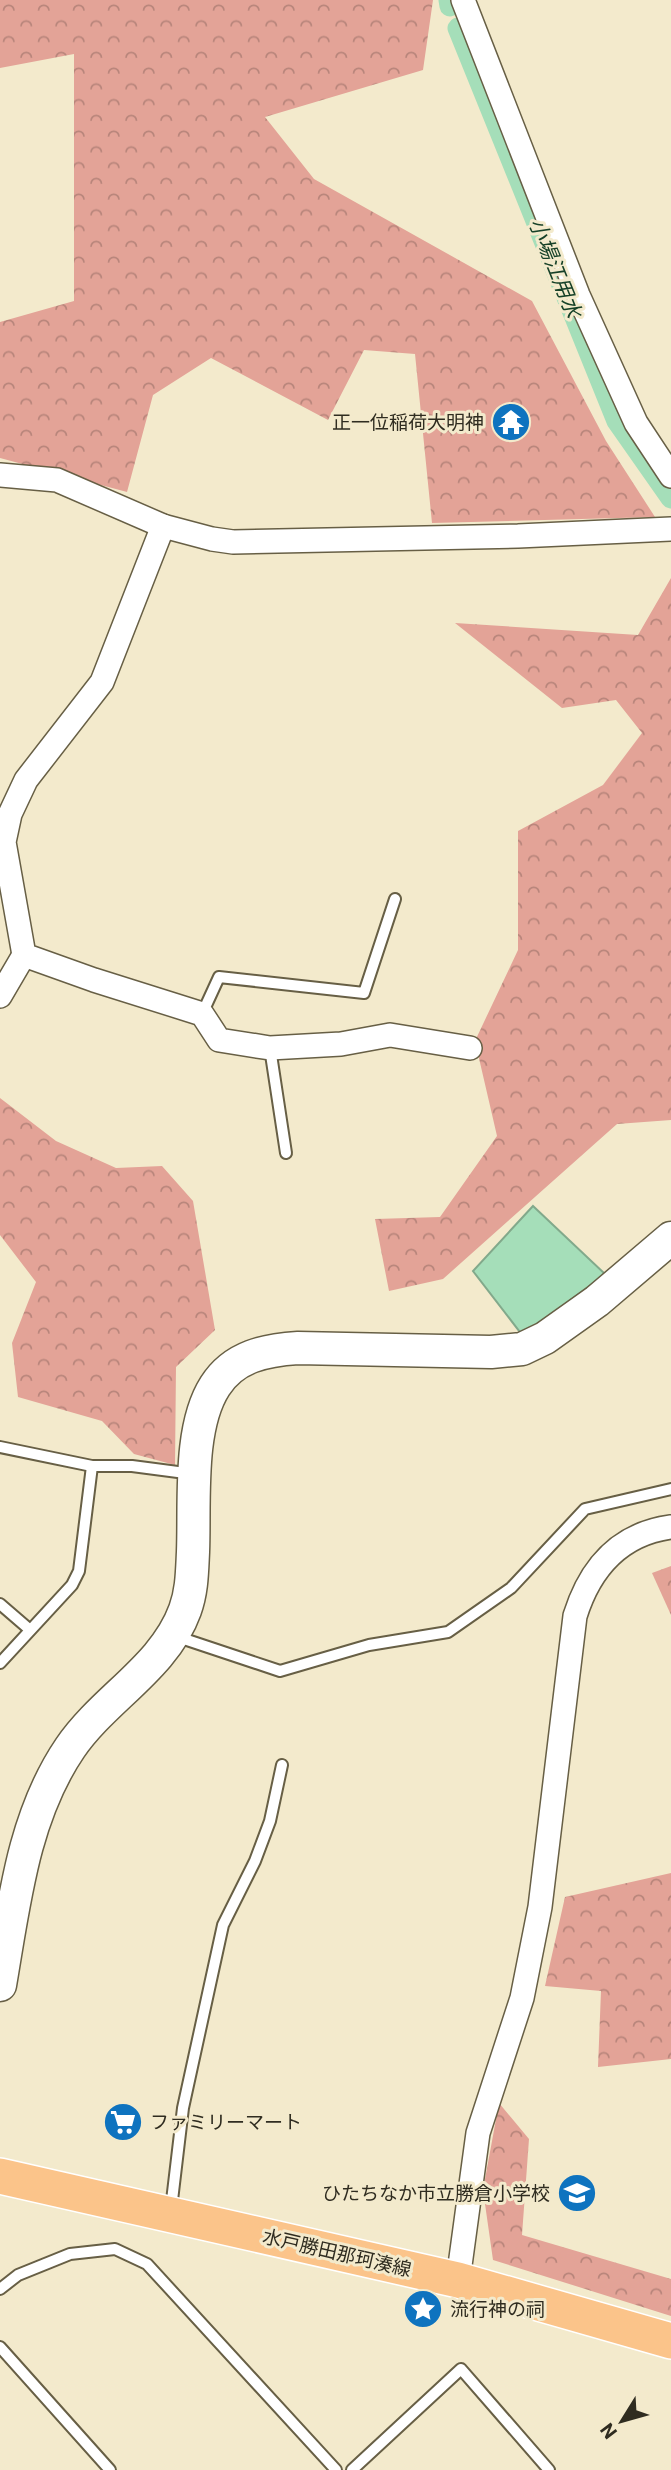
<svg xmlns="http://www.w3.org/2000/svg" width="671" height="2470" font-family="Roboto,'Noto Sans JP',sans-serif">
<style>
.forest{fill:url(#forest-crowns)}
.water{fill:#a5deb9;stroke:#82a98b;stroke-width:2}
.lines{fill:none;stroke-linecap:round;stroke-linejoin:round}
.canal{stroke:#a5deb9;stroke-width:21}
.lane-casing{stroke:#675f45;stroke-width:14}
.street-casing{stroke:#675f45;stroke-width:26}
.secondary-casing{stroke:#675f45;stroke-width:35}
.primary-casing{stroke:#fff;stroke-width:38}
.lane{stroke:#fff;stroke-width:10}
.street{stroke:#fff;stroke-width:23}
.secondary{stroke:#fff;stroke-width:32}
.primary{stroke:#fbc48a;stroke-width:35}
.labels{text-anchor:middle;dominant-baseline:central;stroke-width:6;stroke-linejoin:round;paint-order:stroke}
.poi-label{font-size:19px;fill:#2f2c20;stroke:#f3eacc;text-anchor:end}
.street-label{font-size:19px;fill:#2f2c20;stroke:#f3eacc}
.water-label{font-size:21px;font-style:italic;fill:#164128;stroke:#f3eacc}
</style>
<defs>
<pattern id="forest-crowns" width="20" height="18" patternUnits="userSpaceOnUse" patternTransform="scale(1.75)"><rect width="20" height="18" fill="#e3a397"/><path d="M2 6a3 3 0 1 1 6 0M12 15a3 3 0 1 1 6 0" fill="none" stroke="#b8857b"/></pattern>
</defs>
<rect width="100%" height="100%" fill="#f3eacc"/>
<g class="forest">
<path d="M 0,0 L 433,0 L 423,70 L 265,117 L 314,179 L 532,301 L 606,441 L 655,517 L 432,523 L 415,354 L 364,350 L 328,420 L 211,358 L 153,395 L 127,492 L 0,458 L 0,322 L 74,301 L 74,54 L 0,68 Z"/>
<path d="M 671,578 L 671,1120 L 617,1124 L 443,1279 L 389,1291 L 375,1219 L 440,1217 L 497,1136 L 475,1041 L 518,950 L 518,831 L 603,785 L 642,733 L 616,700 L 562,708 L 455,623 L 638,635 Z"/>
<path d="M 0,1098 L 56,1141 L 116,1168 L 162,1166 L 193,1201 L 215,1330 L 176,1367 L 175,1465 L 134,1454 L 102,1421 L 18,1397 L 12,1343 L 36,1282 L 0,1235 Z"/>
<path d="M 671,1566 L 671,1615 L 652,1573 Z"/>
<path d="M 671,1873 L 671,2059 L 598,2067 L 601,1991 L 545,1986 L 565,1897 Z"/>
<path d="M 499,2103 L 529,2139 L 522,2235 L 671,2279 L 671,2316 L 493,2260 L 483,2190 Z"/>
</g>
<path class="water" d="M 533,1206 L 605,1274 L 523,1336 L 473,1271 Z"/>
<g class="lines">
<g class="canal">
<path d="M 449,0 L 450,6"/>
<path d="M 458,28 L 617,421 L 671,498"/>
</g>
<g class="lane-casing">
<g id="lane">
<path d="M 202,1014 L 219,977 L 364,993 L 395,899"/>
<path d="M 270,1048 L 286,1153"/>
<path d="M 0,1447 L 92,1466 L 132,1466 L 193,1474"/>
<path d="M 0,1604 L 29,1629"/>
<path d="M 175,1636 L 280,1671 L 369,1645 L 448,1632 L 511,1588 L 585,1509 L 671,1489"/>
<path d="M 0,1663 L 72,1585 L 79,1571 L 92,1466"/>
<path d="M 171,2209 L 183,2108 L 223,1925 L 255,1861 L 270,1821 L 282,1765"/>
<path d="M 0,2289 L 18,2275 L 70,2254 L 115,2249 L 147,2264 L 336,2470"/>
<path d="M 0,2347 L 110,2470"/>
<path d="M 352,2470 L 461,2369 L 549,2470"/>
</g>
</g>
<g class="street-casing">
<g id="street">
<path d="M 463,0 L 578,295 L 636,423 L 671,476"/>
<path d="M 0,475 L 57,480 L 163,526 L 212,539 L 233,542 L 518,536 L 671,529"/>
<path d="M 163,526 L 102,682 L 26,780 L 10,814 L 4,842 L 24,955 L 94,980 L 202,1014 L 219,1040 L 270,1048 L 341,1044 L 390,1035 L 470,1048"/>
<path d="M 0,996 L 24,955"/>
<path d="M 458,2280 L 478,2133 L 522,1998 L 540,1907 L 575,1616 C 590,1568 619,1534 671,1527"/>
</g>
</g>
<g class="secondary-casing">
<path id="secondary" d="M 0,1985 C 14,1904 23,1817 70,1748 C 104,1698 164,1668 185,1610 C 192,1591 192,1572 193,1552 C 195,1502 188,1428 215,1386 C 234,1356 266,1350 298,1348 L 491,1352 L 522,1349 L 545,1338 L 597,1301 L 671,1238"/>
</g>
<g class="primary-casing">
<path id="primary" d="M 0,2176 L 458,2280 L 671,2341"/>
</g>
<use href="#lane" class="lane"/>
<use href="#street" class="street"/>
<use href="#secondary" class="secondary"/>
<use href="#primary" class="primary"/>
</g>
<defs>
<g id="temple-disc" transform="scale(2.0125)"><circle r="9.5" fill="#0e73bf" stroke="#f3eacc"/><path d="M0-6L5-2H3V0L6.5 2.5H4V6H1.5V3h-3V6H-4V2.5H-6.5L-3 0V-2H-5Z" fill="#fff"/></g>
<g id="supermarket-disc" transform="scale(2.0125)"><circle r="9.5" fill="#0e73bf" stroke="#f3eacc"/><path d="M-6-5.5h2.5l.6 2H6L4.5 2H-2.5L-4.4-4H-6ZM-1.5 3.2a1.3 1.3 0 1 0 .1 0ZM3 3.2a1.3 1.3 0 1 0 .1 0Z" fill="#fff"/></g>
<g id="school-disc" transform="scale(2.0125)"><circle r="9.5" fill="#0e73bf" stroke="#f3eacc"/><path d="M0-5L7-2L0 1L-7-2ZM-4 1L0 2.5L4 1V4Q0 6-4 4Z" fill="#fff"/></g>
<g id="sight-disc" transform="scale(2.0125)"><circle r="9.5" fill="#0e73bf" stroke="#f3eacc"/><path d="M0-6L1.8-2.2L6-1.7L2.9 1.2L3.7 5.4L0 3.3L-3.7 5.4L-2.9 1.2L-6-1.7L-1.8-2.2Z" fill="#fff"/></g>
</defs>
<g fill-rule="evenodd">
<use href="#temple-disc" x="511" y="422"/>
<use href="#supermarket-disc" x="123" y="2122"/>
<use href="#school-disc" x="577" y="2193"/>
<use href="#sight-disc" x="423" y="2309"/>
</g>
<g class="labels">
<g class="poi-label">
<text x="484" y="422">正一位稲荷大明神</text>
<text x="150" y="2122" text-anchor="start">ファミリーマート</text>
<text x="550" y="2193">ひたちなか市立勝倉小学校</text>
<text x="450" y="2309" text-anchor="start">流行神の祠</text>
</g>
<g class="street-label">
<text transform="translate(337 2253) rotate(13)">水戸勝田那珂湊線</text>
</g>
<g class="water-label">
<text transform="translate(555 268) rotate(68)">小場江用水</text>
</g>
</g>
<g transform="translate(622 2421) rotate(233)" stroke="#f3eacc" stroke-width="5" paint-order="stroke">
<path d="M0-5L12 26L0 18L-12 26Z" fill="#2f2c20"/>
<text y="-10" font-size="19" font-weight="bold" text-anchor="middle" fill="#2f2c20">N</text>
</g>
</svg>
